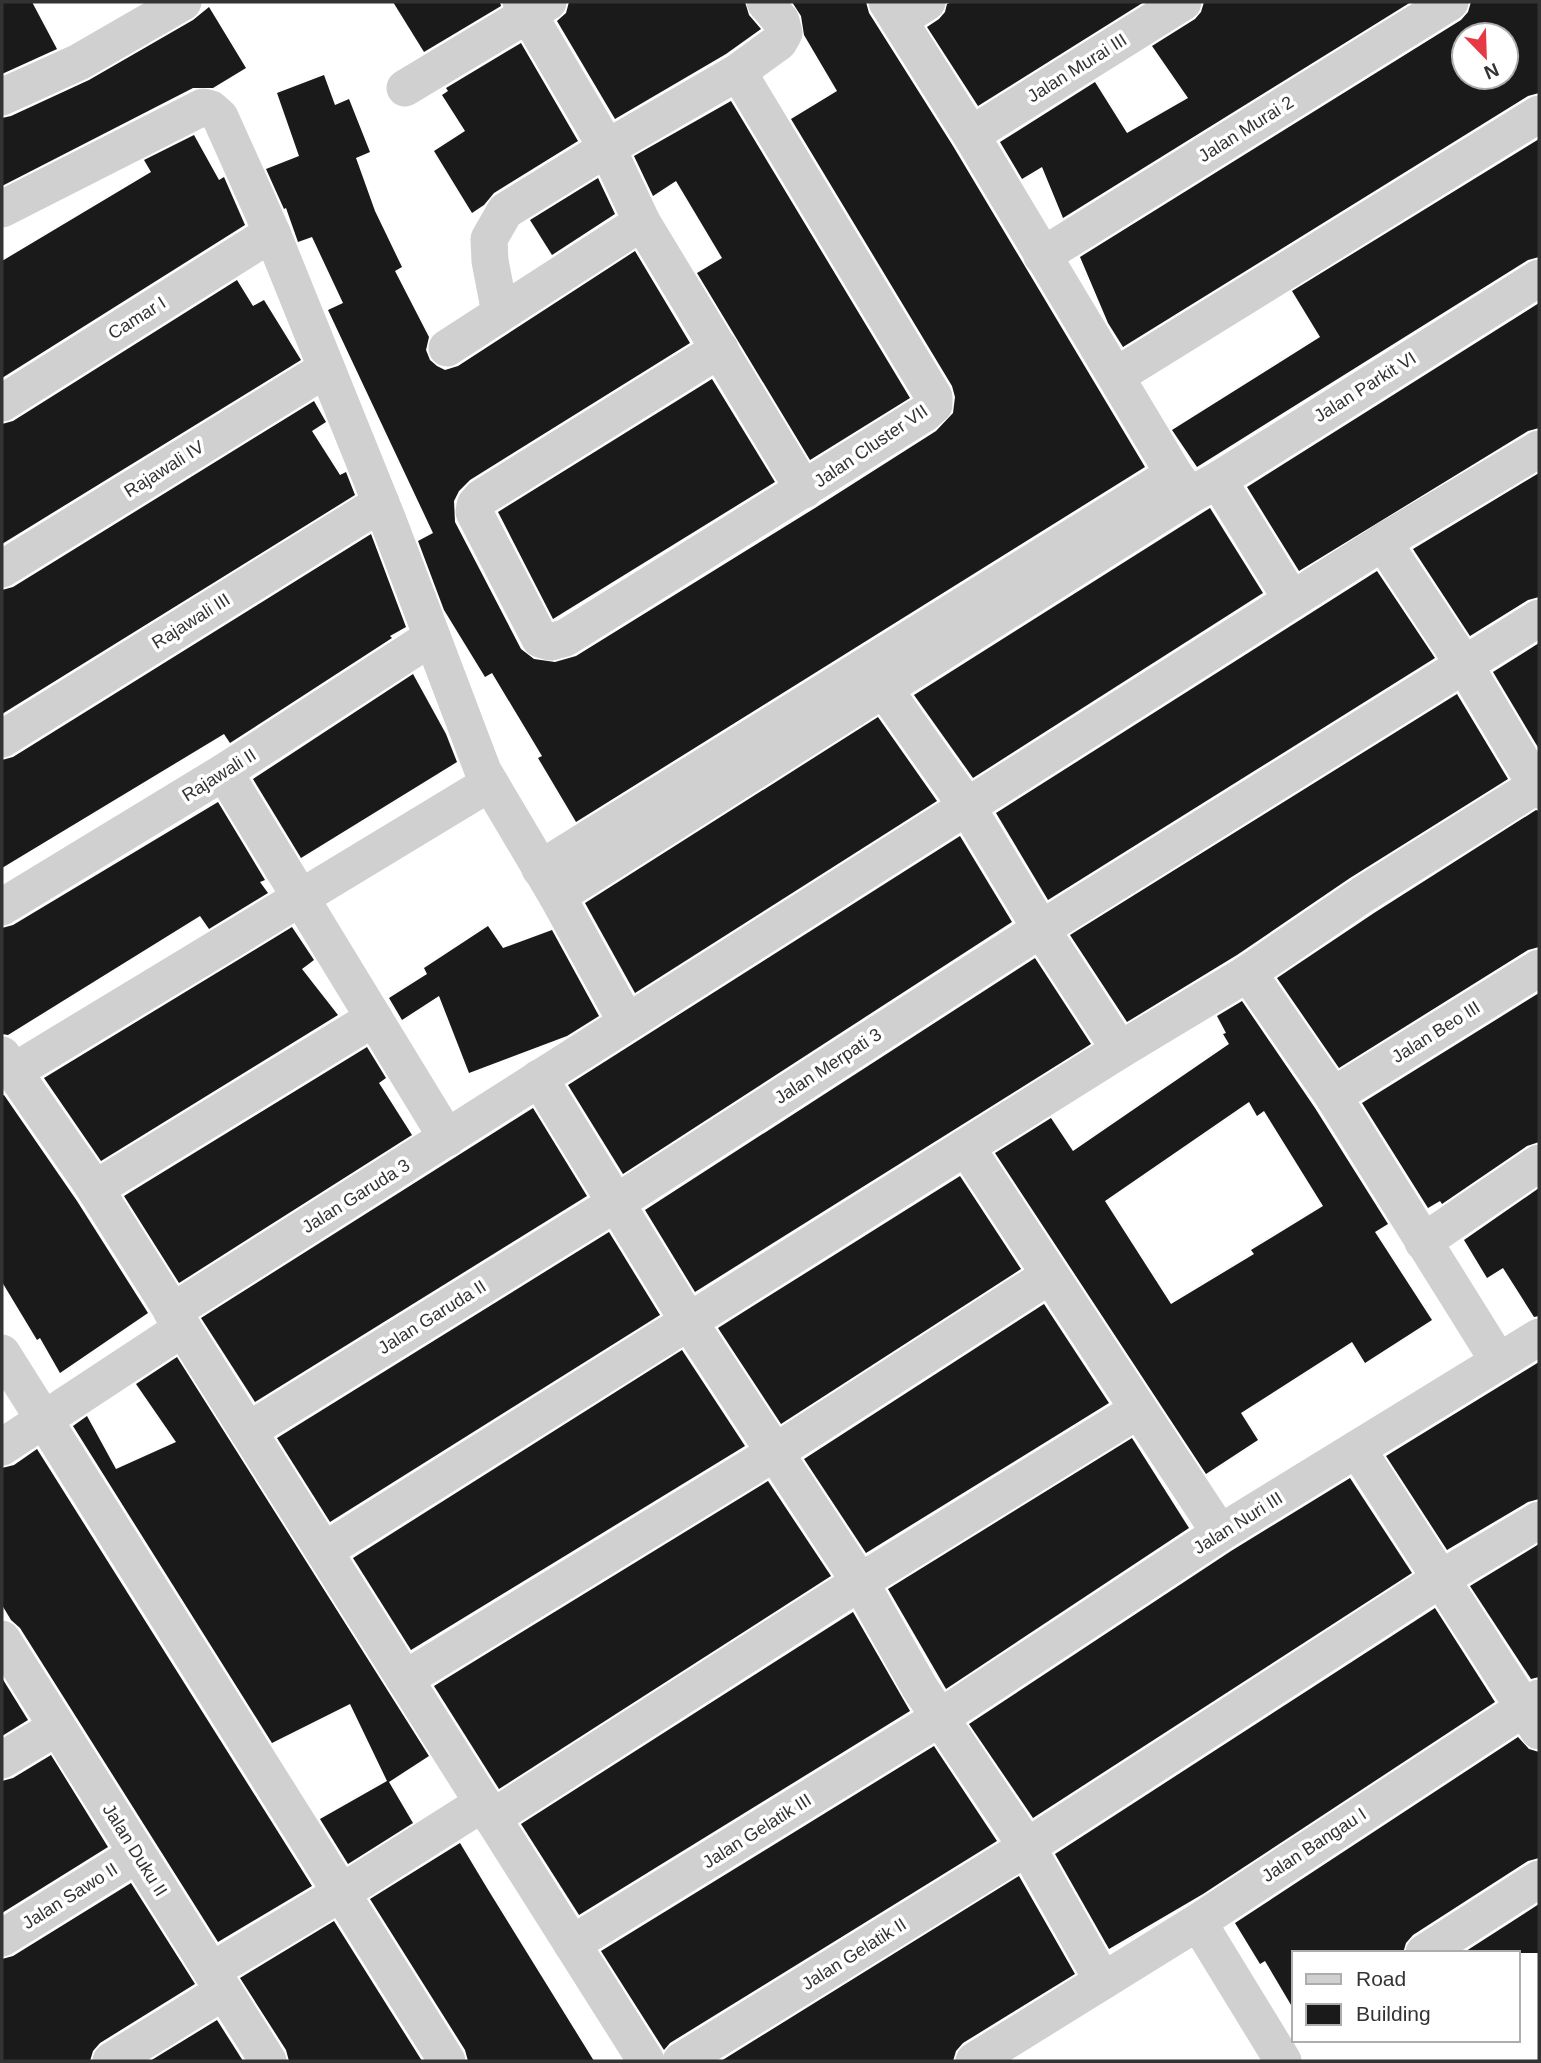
<svg xmlns="http://www.w3.org/2000/svg" width="1541" height="2063" font-family="Helvetica,sans-serif">
<style>
.building{fill:#1a1a1a;fill-rule:evenodd}
.lines{fill:none;stroke-linecap:round;stroke-linejoin:round}
.minor{stroke:#d0d0d0;stroke-width:37}
.labels{text-anchor:middle;dominant-baseline:central;stroke-width:7;stroke-linejoin:round;paint-order:stroke}
.street-label{font-size:18px;fill:#333;stroke:#fff}
</style>
<rect width="100%" height="100%" fill="#fff"/>
<g class="building">
<path d="M 2,2 L 32,2 L 57,49 L 2,74 Z"/>
<path d="M 393,2 L 500,2 L 501,6 L 424,52 Z"/>
<path d="M 569,2 L 745,2 L 749,15 L 761,29 L 726,54 L 615,119 L 557,21 L 566,13 Z"/>
<path d="M 792,2 L 866,2 L 869,13 L 953,146 L 1145,467 L 576,822 L 538,758 L 542,756 L 492,673 L 485,677 L 444,610 L 418,541 L 433,533 L 328,310 L 343,303 L 312,237 L 298,242 L 286,208 L 284,209 L 266,169 L 299,156 L 277,93 L 324,75 L 335,105 L 349,99 L 370,152 L 356,158 L 375,211 L 402,267 L 395,271 L 429,337 L 426,350 L 430,360 L 437,366 L 445,370 L 458,366 L 635,251 L 690,343 L 470,480 L 459,491 L 454,501 L 455,522 L 521,649 L 534,659 L 555,662 L 576,656 L 815,508 L 936,431 L 953,413 L 955,397 L 952,386 L 791,119 L 837,91 L 804,35 L 801,16 Z"/>
<path d="M 952,2 L 1144,2 L 978,106 L 927,27 L 939,19 L 945,12 L 947,4 Z"/>
<path d="M 1204,2 L 1411,2 L 1063,218 L 1042,167 L 1022,179 L 1000,142 L 1095,82 L 1127,133 L 1188,98 L 1152,46 L 1195,19 L 1201,12 Z"/>
<path d="M 1471,2 L 1539,2 L 1539,93 L 1528,96 L 1123,347 L 1108,323 L 1080,257 L 1461,20 L 1468,12 ZM 1464,35 L 1506,35 L 1506,77 L 1464,77 Z"/>
<path d="M 209,7 L 246,68 L 213,88 L 193,88 L 2,186 L 2,118 L 11,116 L 89,80 L 193,20 Z"/>
<path d="M 521,43 L 578,141 L 494,193 L 484,205 L 472,213 L 434,151 L 465,131 L 442,95 L 448,91 L 446,88 Z"/>
<path d="M 731,101 L 910,398 L 810,460 L 697,273 L 722,258 L 676,181 L 653,196 L 634,156 Z"/>
<path d="M 194,135 L 219,180 L 224,177 L 245,225 L 2,378 L 2,261 L 151,172 L 144,160 Z"/>
<path d="M 1539,139 L 1539,257 L 1528,260 L 1197,467 L 1172,430 L 1320,337 L 1292,291 Z"/>
<path d="M 598,178 L 615,214 L 552,255 L 530,220 Z"/>
<path d="M 237,280 L 253,306 L 264,300 L 301,360 L 2,544 L 2,424 L 13,421 Z"/>
<path d="M 1539,303 L 1539,428 L 1528,431 L 1299,571 L 1247,487 Z"/>
<path d="M 712,379 L 775,482 L 553,619 L 498,512 Z"/>
<path d="M 314,401 L 326,422 L 312,431 L 340,475 L 346,472 L 355,495 L 2,714 L 2,590 L 13,587 Z"/>
<path d="M 1539,473 L 1539,597 L 1528,600 L 1470,636 L 1413,549 Z"/>
<path d="M 1210,508 L 1263,593 L 973,778 L 914,695 Z"/>
<path d="M 371,534 L 406,627 L 390,636 L 392,638 L 230,743 L 224,734 L 2,868 L 2,760 L 13,757 Z"/>
<path d="M 1377,571 L 1435,658 L 1048,900 L 996,813 Z"/>
<path d="M 1539,643 L 1539,749 L 1493,672 Z"/>
<path d="M 413,674 L 446,734 L 457,762 L 301,858 L 253,779 Z"/>
<path d="M 1457,694 L 1508,779 L 1350,878 L 1237,955 L 1127,1022 L 1070,935 Z"/>
<path d="M 878,717 L 937,801 L 635,993 L 585,903 Z"/>
<path d="M 218,802 L 265,880 L 260,882 L 268,893 L 209,929 L 200,916 L 8,1035 L 2,1034 L 2,928 L 13,925 Z"/>
<path d="M 1536,810 L 1539,811 L 1539,947 L 1528,950 L 1339,1068 L 1277,978 L 1374,913 Z"/>
<path d="M 960,836 L 1012,922 L 623,1174 L 568,1085 Z"/>
<path d="M 488,926 L 503,948 L 552,930 L 599,1016 L 567,1036 L 469,1073 L 439,996 L 402,1020 L 389,998 L 427,974 L 424,968 Z"/>
<path d="M 292,927 L 314,960 L 302,969 L 338,1015 L 101,1161 L 44,1078 Z"/>
<path d="M 1035,958 L 1091,1044 L 695,1292 L 645,1210 Z"/>
<path d="M 1539,993 L 1539,1142 L 1527,1146 L 1442,1204 L 1440,1201 L 1428,1208 L 1362,1103 Z"/>
<path d="M 1242,1001 L 1315,1108 L 1388,1224 L 1375,1232 L 1432,1320 L 1365,1363 L 1352,1342 L 1241,1413 L 1258,1440 L 1206,1474 L 995,1153 L 1051,1118 L 1073,1151 L 1229,1044 L 1223,1034 L 1226,1033 L 1217,1016 ZM 1249,1102 L 1257,1116 L 1264,1111 L 1323,1206 L 1251,1250 L 1254,1254 L 1171,1304 L 1105,1201 Z"/>
<path d="M 367,1047 L 386,1078 L 379,1083 L 412,1135 L 179,1283 L 124,1196 Z"/>
<path d="M 4,1095 L 77,1201 L 148,1313 L 60,1373 L 40,1338 L 37,1340 L 2,1282 L 2,1096 Z"/>
<path d="M 533,1108 L 587,1196 L 255,1402 L 201,1318 Z"/>
<path d="M 960,1176 L 1021,1269 L 781,1424 L 718,1328 Z"/>
<path d="M 1539,1188 L 1539,1316 L 1534,1317 L 1503,1268 L 1487,1278 L 1464,1240 Z"/>
<path d="M 609,1232 L 660,1315 L 330,1522 L 277,1438 Z"/>
<path d="M 1044,1304 L 1109,1403 L 866,1553 L 804,1459 Z"/>
<path d="M 682,1350 L 745,1446 L 411,1650 L 353,1558 Z"/>
<path d="M 177,1357 L 429,1756 L 389,1782 L 413,1823 L 348,1864 L 320,1819 L 387,1781 L 350,1704 L 272,1743 L 73,1426 L 87,1416 L 116,1469 L 176,1442 L 136,1384 Z"/>
<path d="M 1539,1362 L 1539,1499 L 1528,1502 L 1447,1550 L 1386,1456 Z"/>
<path d="M 1132,1438 L 1189,1528 L 946,1689 L 888,1589 Z"/>
<path d="M 37,1449 L 312,1886 L 218,1942 L 20,1628 L 11,1620 L 2,1605 L 2,1468 L 14,1465 Z"/>
<path d="M 1350,1478 L 1412,1573 L 1033,1818 L 969,1724 L 1231,1551 Z"/>
<path d="M 768,1481 L 831,1576 L 499,1789 L 434,1686 Z"/>
<path d="M 1539,1544 L 1539,1677 L 1531,1679 L 1470,1586 Z"/>
<path d="M 1435,1608 L 1495,1702 L 1203,1894 L 1109,1949 L 1055,1854 Z"/>
<path d="M 853,1612 L 910,1711 L 579,1915 L 521,1824 Z"/>
<path d="M 2,1678 L 28,1720 L 2,1736 Z"/>
<path d="M 1518,1737 L 1529,1749 L 1539,1752 L 1539,1858 L 1528,1861 L 1413,1935 L 1406,1943 L 1403,1953 L 1294,1953 L 1294,2010 L 1265,1961 L 1260,1964 L 1235,1923 Z"/>
<path d="M 934,1746 L 997,1841 L 670,2043 L 664,2050 L 601,1951 Z"/>
<path d="M 51,1755 L 108,1847 L 2,1913 L 2,1781 L 13,1778 Z"/>
<path d="M 460,1843 L 487,1888 L 594,2061 L 468,2061 L 465,2050 L 370,1899 Z"/>
<path d="M 1019,1876 L 1075,1974 L 963,2043 L 956,2051 L 953,2061 L 721,2061 Z"/>
<path d="M 131,1883 L 195,1984 L 100,2043 L 93,2051 L 90,2061 L 2,2061 L 2,1959 L 13,1956 Z"/>
<path d="M 1539,1904 L 1539,1953 L 1463,1953 Z"/>
<path d="M 334,1921 L 422,2061 L 289,2061 L 286,2050 L 240,1978 Z"/>
<path d="M 217,2020 L 243,2061 L 150,2061 Z"/>
</g>
<g class="lines">
<g class="minor">
<path d="M 521,2 L 607,148 L 642,222 L 804,490"/>
<path d="M 887,2 L 971,135 L 1174,474 L 1189,494"/>
<path d="M 899,20 L 927,2"/>
<path d="M 405,88 L 548,2"/>
<path d="M 2,97 L 79,62 L 183,2"/>
<path d="M 971,135 L 1183,2"/>
<path d="M 2,209 L 203,107 L 211,109 L 220,117 L 272,233 L 387,518 L 483,771 L 557,896 L 626,1021"/>
<path d="M 1042,256 L 1450,2"/>
<path d="M 500,313 L 490,261 L 489,239 L 505,211 L 607,148 L 738,72 L 779,42 L 784,33 L 781,21 L 765,2"/>
<path d="M 447,348 L 642,222"/>
<path d="M 720,349 L 481,498 L 475,505 L 474,512 L 540,639 L 550,642 L 565,638 L 925,413 L 934,405 L 934,397 L 738,72"/>
<path d="M 1116,376 L 1539,114"/>
<path d="M 2,403 L 272,233"/>
<path d="M 1218,480 L 1292,600"/>
<path d="M 1383,542 L 1465,666 L 1539,790"/>
<path d="M 2,569 L 326,369"/>
<path d="M 869,668 L 966,805 L 1041,929 L 1120,1050"/>
<path d="M 2,739 L 381,503"/>
<path d="M 224,772 L 447,1138"/>
<path d="M 540,869 L 1174,474"/>
<path d="M 557,896 L 1190,495 L 1218,480 L 1539,278"/>
<path d="M 2,907 L 224,772 L 432,637"/>
<path d="M 1248,973 L 1333,1096 L 1499,1362"/>
<path d="M 2,1055 L 95,1189 L 646,2061"/>
<path d="M 13,1072 L 490,783"/>
<path d="M 539,1078 L 689,1322 L 860,1582 L 920,1688 L 1027,1847 L 1103,1981"/>
<path d="M 1333,1096 L 1539,968"/>
<path d="M 966,1147 L 1220,1533"/>
<path d="M 95,1189 L 374,1018"/>
<path d="M 1423,1242 L 1539,1163"/>
<path d="M 172,1312 L 1383,542 L 1539,449"/>
<path d="M 2,1353 L 447,2061"/>
<path d="M 248,1431 L 616,1203 L 1041,929 L 1539,618"/>
<path d="M 2,1447 L 183,1328"/>
<path d="M 1357,1449 L 1539,1731"/>
<path d="M 324,1551 L 1120,1050 L 1248,973 L 1362,895 L 1539,784"/>
<path d="M 2,1639 L 268,2061"/>
<path d="M 405,1679 L 774,1453 L 1050,1275"/>
<path d="M 2,1760 L 57,1727"/>
<path d="M 492,1818 L 860,1582 L 1138,1410"/>
<path d="M 1198,1922 L 1283,2061"/>
<path d="M 2,1938 L 137,1854"/>
<path d="M 572,1944 L 941,1717 L 1220,1533 L 1539,1337"/>
<path d="M 1424,1953 L 1539,1879"/>
<path d="M 211,1971 L 341,1893 L 483,1803"/>
<path d="M 111,2061 L 224,1991"/>
<path d="M 681,2061 L 1027,1847 L 1442,1578 L 1539,1520"/>
<path d="M 974,2061 L 1198,1922 L 1539,1698"/>
</g>
</g>
<g class="labels">
<g class="street-label">
<text transform="translate(1077 68) rotate(-32)">Jalan Murai III</text>
<text transform="translate(1246 129) rotate(-32)">Jalan Murai 2</text>
<text transform="translate(137 318) rotate(-32)">Camar I</text>
<text transform="translate(1365 387) rotate(-32)">Jalan Parkit VI</text>
<text transform="translate(871 446) rotate(-34)">Jalan Cluster VII</text>
<text transform="translate(164 469) rotate(-32)">Rajawali IV</text>
<text transform="translate(191 621) rotate(-32)">Rajawali III</text>
<text transform="translate(219 775) rotate(-32)">Rajawali II</text>
<text transform="translate(1436 1032) rotate(-32)">Jalan Beo III</text>
<text transform="translate(828 1066) rotate(-33)">Jalan Merpati 3</text>
<text transform="translate(356 1196) rotate(-32)">Jalan Garuda 3</text>
<text transform="translate(432 1317) rotate(-32)">Jalan Garuda II</text>
<text transform="translate(1238 1523) rotate(-32)">Jalan Nuri III</text>
<text transform="translate(757 1831) rotate(-32)">Jalan Gelatik III</text>
<text transform="translate(1314 1845) rotate(-33)">Jalan Bangau I</text>
<text transform="translate(135 1850) rotate(58)">Jalan Duku II</text>
<text transform="translate(70 1896) rotate(-32)">Jalan Sawo II</text>
<text transform="translate(854 1954) rotate(-32)">Jalan Gelatik II</text>
</g>
</g>
<rect width="1541" height="2063" fill="none" stroke="#333333" stroke-width="7"/>
<rect x="1292" y="1951" width="228" height="91" fill="#ffffff" stroke="#adadad" stroke-width="2"/>
<rect x="1306" y="1974" width="35" height="10" fill="#d0d0d0" stroke="#adadad" stroke-width="2"/>
<text x="1356" y="1986" font-size="21" fill="#333333">Road</text>
<rect x="1306" y="2004" width="35" height="21" fill="#1a1a1a" stroke="#adadad" stroke-width="2"/>
<text x="1356" y="2021" font-size="21" fill="#333333">Building</text>
<g transform="translate(1485 56) rotate(157)"><circle r="33" fill="#ffffff" stroke="#adadad" stroke-width="2"/>
<path d="M0-5L12 26L0 18L-12 26Z" fill="#e63946"/>
<text y="-10" font-size="19" font-weight="bold" text-anchor="middle" fill="#333333">N</text>
</g>
</svg>
